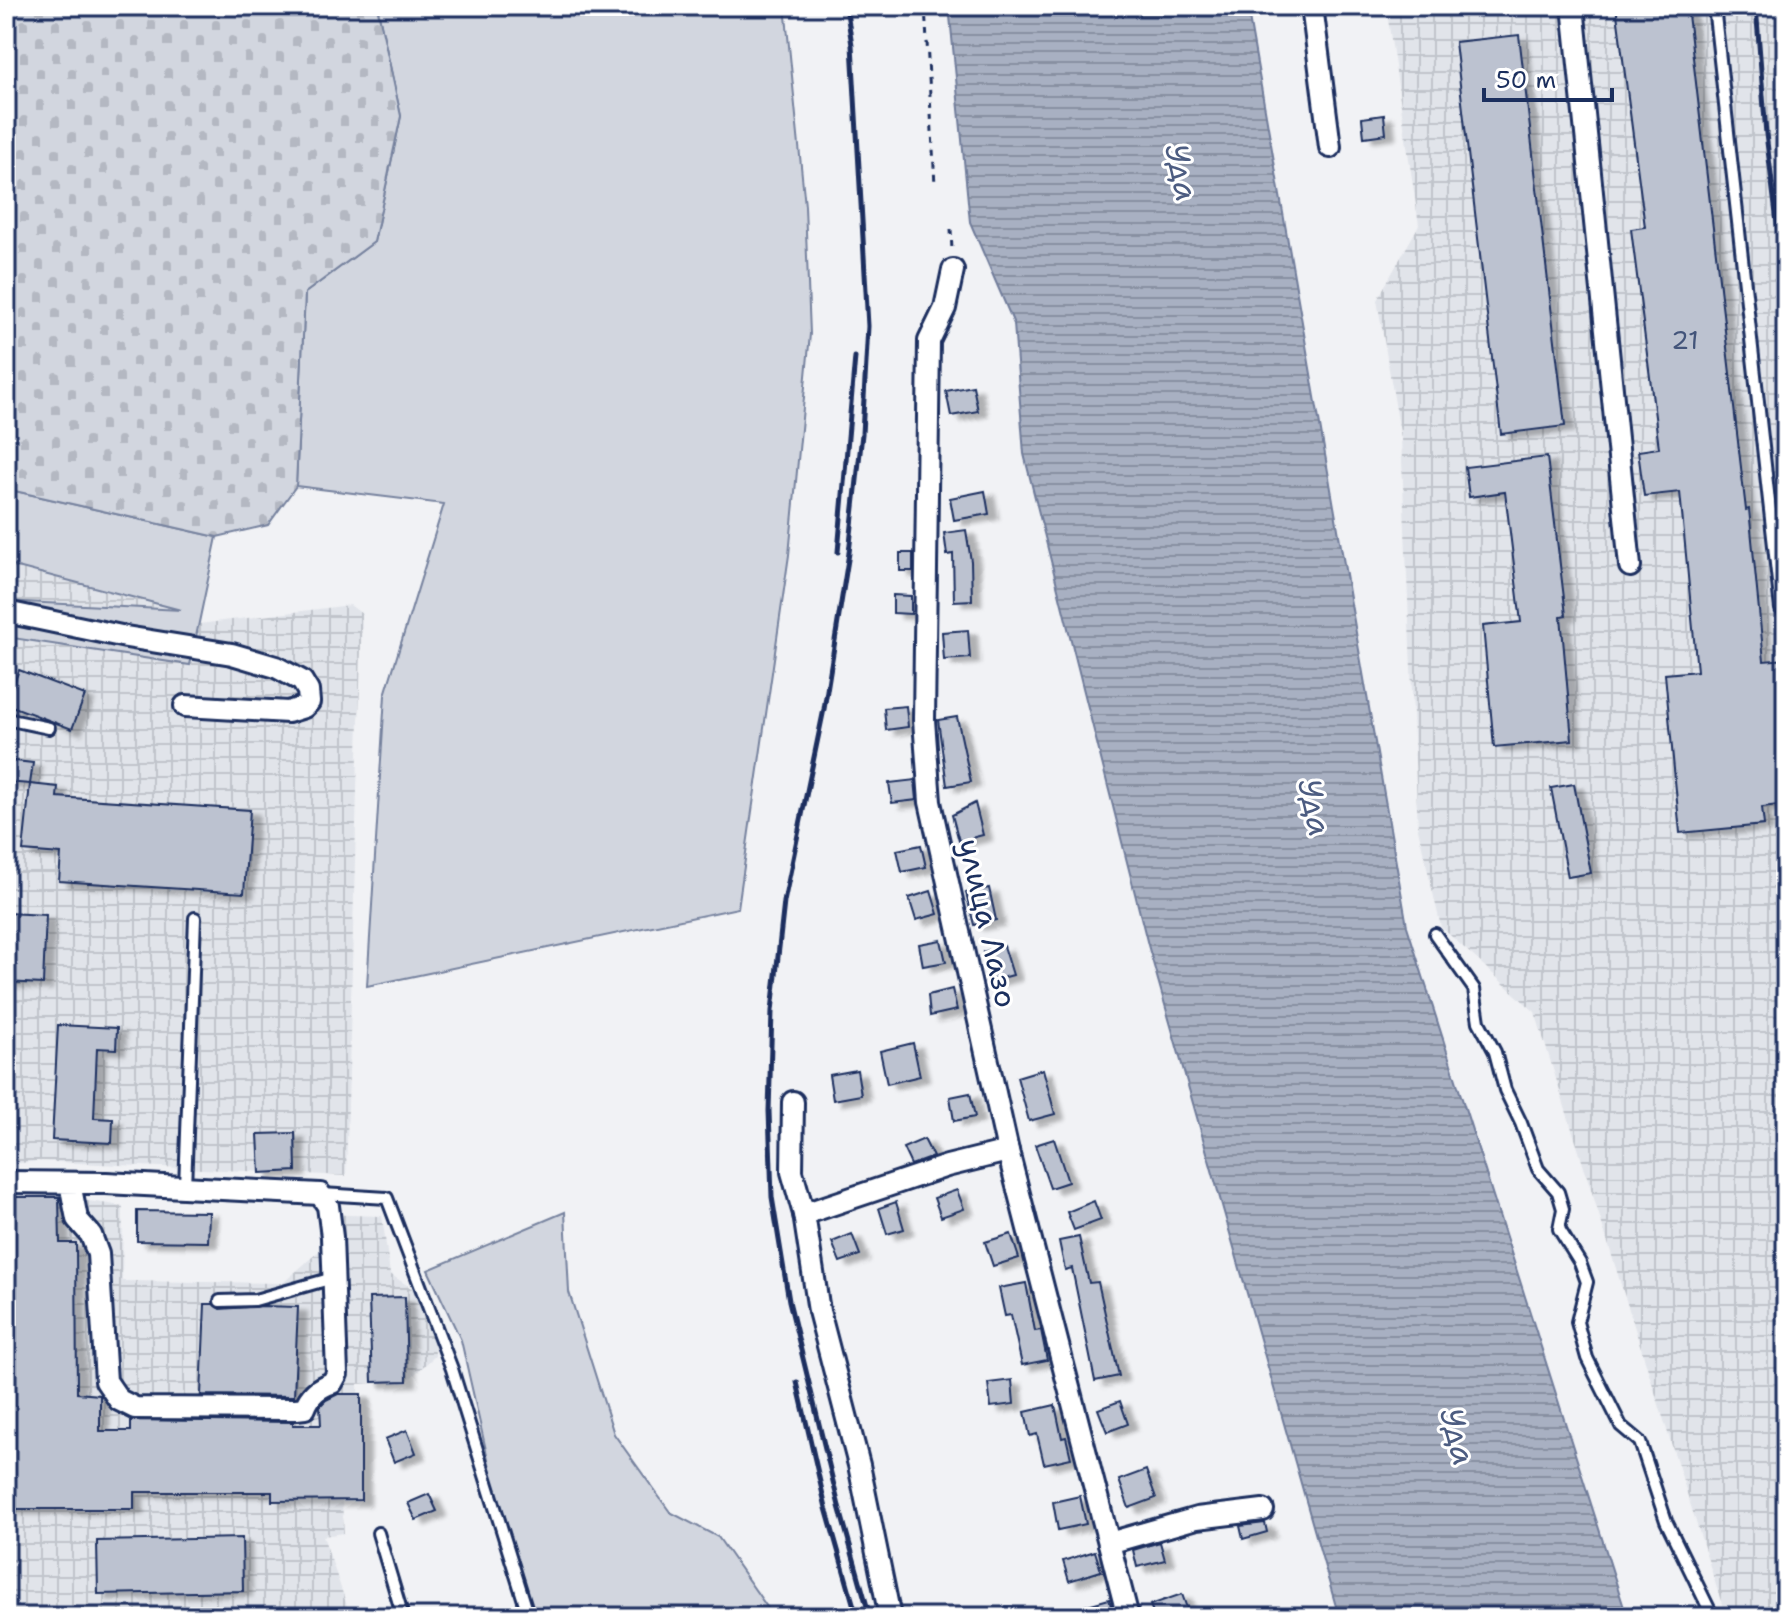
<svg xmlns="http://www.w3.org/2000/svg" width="1792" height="1623" font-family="'Shantell Sans',sans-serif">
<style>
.built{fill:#e1e4ea}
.industrial{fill:url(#industrial-grid)}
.green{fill:#d2d6df;stroke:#76829e;stroke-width:2}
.cemetery{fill:url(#cemetery-stones);stroke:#76829e;stroke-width:2}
.water{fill:url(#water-rules);stroke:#707c9a;stroke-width:2}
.building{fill:#bcc2d0;stroke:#1b2f5e;stroke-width:2;filter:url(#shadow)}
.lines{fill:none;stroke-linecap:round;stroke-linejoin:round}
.lane-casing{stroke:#1b2f5e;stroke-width:16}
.street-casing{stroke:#1b2f5e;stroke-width:26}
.path{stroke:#1b2f5e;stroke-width:3;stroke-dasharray:6 6;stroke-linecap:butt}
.lane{stroke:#fff;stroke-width:10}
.street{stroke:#fff;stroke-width:20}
.rail{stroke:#1b2f5e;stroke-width:5}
.labels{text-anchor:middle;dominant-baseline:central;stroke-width:6;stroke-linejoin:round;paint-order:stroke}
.number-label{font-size:26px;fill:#43547a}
.street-label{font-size:30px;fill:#1b2f5e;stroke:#fff}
.water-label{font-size:32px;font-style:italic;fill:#4c5c81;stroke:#fff}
</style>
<defs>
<pattern id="industrial-grid" width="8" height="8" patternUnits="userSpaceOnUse" patternTransform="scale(2)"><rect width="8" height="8" fill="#e1e4ea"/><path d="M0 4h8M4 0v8" fill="none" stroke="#c0c4cb"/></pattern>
<pattern id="cemetery-stones" width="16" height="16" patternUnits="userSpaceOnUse" patternTransform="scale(2)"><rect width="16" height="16" fill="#d2d6df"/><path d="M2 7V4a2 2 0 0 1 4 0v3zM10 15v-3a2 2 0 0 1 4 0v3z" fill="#b4b8c2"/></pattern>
<pattern id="water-rules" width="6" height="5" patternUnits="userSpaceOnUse" patternTransform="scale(2)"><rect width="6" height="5" fill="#a8b0c2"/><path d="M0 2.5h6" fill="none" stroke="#8890a1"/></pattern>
<filter id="shadow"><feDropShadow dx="9" dy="5" stdDeviation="2" flood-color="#0004"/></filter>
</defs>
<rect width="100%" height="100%" fill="#f1f2f5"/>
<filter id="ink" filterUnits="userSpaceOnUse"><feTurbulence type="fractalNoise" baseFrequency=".0125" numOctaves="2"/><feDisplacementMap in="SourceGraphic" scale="16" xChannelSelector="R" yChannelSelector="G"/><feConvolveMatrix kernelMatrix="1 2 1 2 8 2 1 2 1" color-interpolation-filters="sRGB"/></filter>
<g filter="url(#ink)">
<path class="built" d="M 6,1605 L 93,1610 L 95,1617 L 6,1617 Z"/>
<g class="industrial">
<path d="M 1386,6 L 1786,6 L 1786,1617 L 1726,1617 L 1535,1012 L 1441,927 L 1418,829 L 1401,438 L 1377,300 L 1419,225 Z"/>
<path d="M 6,564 L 187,611 L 6,601 Z"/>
<path d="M 350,605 L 362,614 L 346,1176 L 36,1161 L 6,1165 L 6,637 L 189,665 L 199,624 Z"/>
<path d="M 6,1197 L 60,1197 L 123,1206 L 122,1281 L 283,1283 L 319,1251 L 319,1214 L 382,1216 L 390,1274 L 434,1303 L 435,1356 L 407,1381 L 358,1384 L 361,1500 L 342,1501 L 344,1533 L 323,1536 L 351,1617 L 95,1617 L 92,1610 L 6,1605 Z"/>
</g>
<g class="green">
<path d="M 377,6 L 785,6 L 805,206 L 810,334 L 789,555 L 738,908 L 367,986 L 385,695 L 444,504 L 296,486 L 305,293 L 374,242 L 401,116 Z"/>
<path d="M 6,489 L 217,537 L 190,665 L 6,637 L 6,601 L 181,610 L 6,564 Z"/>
<path d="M 565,1212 L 569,1292 L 614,1434 L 670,1512 L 718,1537 L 774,1617 L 539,1617 L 516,1582 L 461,1340 L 428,1270 Z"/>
</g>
<path class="cemetery" d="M 6,6 L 377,6 L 401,116 L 374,242 L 305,293 L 296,486 L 268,525 L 217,537 L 6,489 Z"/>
<path class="water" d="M 949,6 L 1247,6 L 1407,926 L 1627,1617 L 1339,1617 L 1148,945 L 1024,454 L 1014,324 L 970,222 Z"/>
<g class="building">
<path d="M 1616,6 L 1687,6 L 1746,510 L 1749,509 L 1764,661 L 1786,659 L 1786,804 L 1762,807 L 1764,825 L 1680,833 L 1665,674 L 1697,671 L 1680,492 L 1644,496 L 1638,451 L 1659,448 L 1631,229 L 1645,227 Z"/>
<path d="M 1519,35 L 1565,426 L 1501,434 L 1455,42 Z"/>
<path d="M 1384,115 L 1386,134 L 1364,137 L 1362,118 Z"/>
<path d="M 973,386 L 978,411 L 951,416 L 946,391 Z"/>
<path d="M 1547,457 L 1566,615 L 1561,616 L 1572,740 L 1494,747 L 1483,626 L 1521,622 L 1505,492 L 1469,497 L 1465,467 Z"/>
<path d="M 985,491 L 989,514 L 954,520 L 950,498 Z"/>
<path d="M 966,530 L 971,561 L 972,600 L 954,601 L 953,554 L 947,555 L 944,533 Z"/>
<rect x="900" y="553" width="13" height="18"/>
<path d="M 893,595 L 911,596 L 911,614 L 893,613 Z"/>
<path d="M 968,630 L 970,658 L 944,660 L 942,632 Z"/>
<path d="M 19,670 L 85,695 L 72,729 L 6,704 Z"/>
<path d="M 906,706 L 908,727 L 886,730 L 884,708 Z"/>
<path d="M 957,717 L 971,782 L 947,786 L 938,720 Z"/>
<path d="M 6,760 L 33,763 L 30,784 L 6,782 Z"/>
<path d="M 915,780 L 917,800 L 892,803 L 889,783 Z"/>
<path d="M 30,784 L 58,787 L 57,797 L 250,810 L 244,893 L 59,881 L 61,854 L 23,851 Z"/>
<path d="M 1574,784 L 1591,873 L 1568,877 L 1551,788 Z"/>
<path d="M 975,803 L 983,835 L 959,841 L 952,815 Z"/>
<path d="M 921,845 L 926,867 L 902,872 L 897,850 Z"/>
<path d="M 989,888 L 996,920 L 974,925 L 966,893 Z"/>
<path d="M 931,891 L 938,914 L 916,920 L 909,898 Z"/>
<path d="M 6,913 L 46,915 L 43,984 L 6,982 Z"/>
<path d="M 941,940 L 946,962 L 923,966 L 919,944 Z"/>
<path d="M 1004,946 L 1013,975 L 991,981 L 983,952 Z"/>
<path d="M 952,989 L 957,1010 L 930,1016 L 928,995 Z"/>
<path d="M 58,1025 L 117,1028 L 116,1049 L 97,1048 L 94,1118 L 113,1119 L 112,1143 L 52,1140 Z"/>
<path d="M 913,1043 L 920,1076 L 887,1084 L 880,1051 Z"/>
<path d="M 1043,1069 L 1055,1114 L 1029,1121 L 1017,1077 Z"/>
<path d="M 857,1070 L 861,1095 L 833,1100 L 829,1075 Z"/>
<path d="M 970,1093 L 975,1117 L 954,1121 L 950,1097 Z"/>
<path d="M 295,1133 L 296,1171 L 260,1173 L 258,1134 Z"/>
<path d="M 924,1139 L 933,1157 L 911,1165 L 903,1148 Z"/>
<path d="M 1054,1139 L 1068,1182 L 1050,1188 L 1035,1145 Z"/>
<path d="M 957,1190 L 964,1209 L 941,1217 L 934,1198 Z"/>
<path d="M 6,1197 L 59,1197 L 60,1243 L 76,1243 L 77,1393 L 100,1395 L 100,1431 L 131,1431 L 131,1420 L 293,1422 L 293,1425 L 321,1425 L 320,1406 L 326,1400 L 338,1394 L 361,1394 L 361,1500 L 272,1501 L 272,1492 L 134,1492 L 134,1509 L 6,1509 Z"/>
<path d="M 1094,1201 L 1101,1220 L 1074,1230 L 1067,1212 Z"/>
<path d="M 896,1202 L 904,1229 L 887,1234 L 879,1208 Z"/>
<path d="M 137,1211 L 209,1212 L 208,1242 L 137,1241 Z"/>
<path d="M 852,1234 L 860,1255 L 840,1262 L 832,1242 Z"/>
<path d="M 1011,1234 L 1019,1258 L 993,1266 L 985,1242 Z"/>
<path d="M 1079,1237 L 1089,1283 L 1098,1282 L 1119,1376 L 1095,1381 L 1072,1268 L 1065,1270 L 1059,1241 Z"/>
<path d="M 1026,1283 L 1035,1331 L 1041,1330 L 1047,1360 L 1022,1365 L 1011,1315 L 1005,1316 L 999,1288 Z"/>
<path d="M 405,1297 L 407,1381 L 372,1382 L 369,1298 Z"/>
<path d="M 205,1304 L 213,1304 L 220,1309 L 263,1306 L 298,1307 L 294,1396 L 201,1395 Z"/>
<path d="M 1012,1380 L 1014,1404 L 991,1407 L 988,1383 Z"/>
<path d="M 1120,1401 L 1128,1424 L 1107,1432 L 1098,1409 Z"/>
<path d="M 1055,1405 L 1062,1438 L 1066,1437 L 1071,1458 L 1044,1464 L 1037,1434 L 1030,1436 L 1025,1412 Z"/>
<path d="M 407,1430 L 416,1453 L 394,1462 L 385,1439 Z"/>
<path d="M 1146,1470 L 1156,1498 L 1129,1508 L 1119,1480 Z"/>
<path d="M 429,1494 L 437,1511 L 416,1520 L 408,1503 Z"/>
<path d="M 1080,1496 L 1086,1524 L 1058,1530 L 1053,1502 Z"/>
<path d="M 1265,1523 L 1267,1532 L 1243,1539 L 1240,1526 Z"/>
<path d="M 242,1538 L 243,1591 L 98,1594 L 97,1541 Z"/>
<path d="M 1160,1542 L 1165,1560 L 1137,1567 L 1133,1550 Z"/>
<path d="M 1095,1551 L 1101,1571 L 1069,1581 L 1063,1561 Z"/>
<path d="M 1182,1594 L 1190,1617 L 1155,1617 L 1150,1605 Z"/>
<path d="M 1109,1599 L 1114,1617 L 1059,1617 L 1059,1613 Z"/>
</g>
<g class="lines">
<g class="lane-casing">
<g id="lane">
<path d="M 1714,6 L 1781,609"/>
<path d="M 1773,526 L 1786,525"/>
<path d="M 6,719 L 49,728"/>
<path d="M 1435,934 L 1474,989 L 1479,1022 L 1495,1052 L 1505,1090 L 1521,1123 L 1538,1169 L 1558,1192 L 1563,1209 L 1559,1229 L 1580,1263 L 1587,1282 L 1577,1322 L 1587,1358 L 1621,1426 L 1640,1442 L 1666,1521 L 1713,1617"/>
<path d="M 185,1187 L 195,918"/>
<path d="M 322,1194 L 387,1198 L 452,1369 L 529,1617"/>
<path d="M 220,1301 L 255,1300 L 333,1278"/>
<path d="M 378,1533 L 403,1617"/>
</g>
</g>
<g class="street-casing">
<g id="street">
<path d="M 1312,6 L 1330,147"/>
<path d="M 1573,6 L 1630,566"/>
<path d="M 953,270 L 945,308 L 929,341 L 924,720 L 930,802 L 1008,1151 L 1128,1617"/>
<path d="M 6,612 L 126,637 L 232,654 L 276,667 L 302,681 L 308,691 L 309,702 L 304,707 L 288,712 L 185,706"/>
<path d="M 793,1102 L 792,1172 L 804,1214 L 819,1311 L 859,1465 L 890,1617"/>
<path d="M 6,1182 L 106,1183 L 320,1194 L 328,1206 L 332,1237 L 337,1374 L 332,1383 C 319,1387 310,1394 305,1408 L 296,1409 L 135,1408 L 119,1400 L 106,1381 L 98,1254 L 91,1235 L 77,1219 L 70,1183"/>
<path d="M 804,1214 L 947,1166 L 1008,1151"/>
<path d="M 1109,1543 L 1197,1518 L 1263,1510"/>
</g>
</g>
<g class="path">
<path d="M 925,6 L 935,185"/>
<path d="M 951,229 L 952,251"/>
</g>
<use href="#lane" class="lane"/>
<use href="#street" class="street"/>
<g class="rail">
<path d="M 846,6 L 852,45 L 868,326 L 862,434 L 849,553 L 824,709 L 784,902 L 772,1011 L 769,1111 L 772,1197 L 789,1301 L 839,1506 L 870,1617"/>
<path d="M 1756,6 L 1766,134 L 1786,295"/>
<path d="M 838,552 L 855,357"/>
<path d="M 797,1382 L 826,1508 L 857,1617"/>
</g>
</g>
</g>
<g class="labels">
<g class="number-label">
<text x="1685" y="339">21</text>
</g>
<g class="street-label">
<text transform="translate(988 923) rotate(77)">улица Лазо</text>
</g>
<g class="water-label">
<text transform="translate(1182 172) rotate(78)">Уда</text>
<text transform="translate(1315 807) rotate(78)">Уда</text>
<text transform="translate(1458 1436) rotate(75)">Уда</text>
</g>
</g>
<rect width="1792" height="1623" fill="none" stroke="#fff" stroke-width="32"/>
<rect x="16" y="16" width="1760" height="1591" fill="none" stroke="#1b2f5e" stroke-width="3" filter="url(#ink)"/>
<path d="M1484 88v12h128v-12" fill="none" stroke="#1b2f5e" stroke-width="4"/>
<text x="1496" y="88" font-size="24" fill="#1b2f5e" stroke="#ffffff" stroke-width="6" paint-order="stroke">50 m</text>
</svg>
